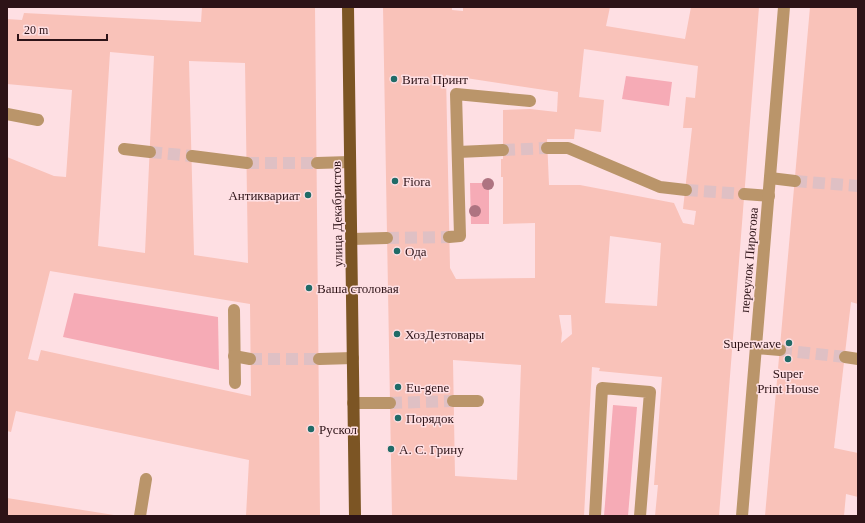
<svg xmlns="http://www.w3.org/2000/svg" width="865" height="523" font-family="Georgia,serif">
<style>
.green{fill:#f6abb6}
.building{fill:#f9c2b9;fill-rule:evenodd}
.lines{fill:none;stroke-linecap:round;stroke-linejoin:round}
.minor-tunnel{stroke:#dfc0c4;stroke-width:12;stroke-dasharray:12 6;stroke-linecap:butt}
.minor{stroke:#ba956a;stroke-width:12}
.major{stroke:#7c5524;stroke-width:12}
.tree{fill:#ae7481}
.poi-dot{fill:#206b67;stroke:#fedfe3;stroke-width:1.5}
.labels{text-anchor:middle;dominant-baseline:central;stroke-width:3;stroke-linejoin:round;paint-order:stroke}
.poi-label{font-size:13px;fill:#2d1317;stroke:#fedfe3;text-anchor:start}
.street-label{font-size:13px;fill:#2d1317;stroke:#fedfe3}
</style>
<rect width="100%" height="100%" fill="#fedfe3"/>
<g class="green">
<path d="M 626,76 L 672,82 L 669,106 L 622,99 Z"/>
<path d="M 470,183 L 489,183 L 489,224 L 471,224 Z"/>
<path d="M 74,293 L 218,317 L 219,370 L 63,337 Z"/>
<path d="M 613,405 L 637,407 L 628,516 L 604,516 Z"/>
</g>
<g class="building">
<path d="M 202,7 L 315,7 L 320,516 L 246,516 L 249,460 L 16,411 L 11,432 L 7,431 L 7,157 L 54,176 L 66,177 L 72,90 L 7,84 L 7,19 L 22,20 L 24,13 L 201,22 ZM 110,52 L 154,56 L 145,253 L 98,246 ZM 189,61 L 245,63 L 248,263 L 194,255 ZM 50,271 L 250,304 L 251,396 L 41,350 L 38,361 L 28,359 Z"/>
<path d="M 383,7 L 452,7 L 452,10 L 463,11 L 463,7 L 610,7 L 606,26 L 685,39 L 691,7 L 759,7 L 719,516 L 655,516 L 658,485 L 654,485 L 662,377 L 599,371 L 600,368 L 592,367 L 584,516 L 392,516 ZM 584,49 L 698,66 L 695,98 L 686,97 L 683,128 L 692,128 L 683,209 L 696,211 L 694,225 L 683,223 L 674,203 L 580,185 L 549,185 L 547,139 L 574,139 L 575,129 L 601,132 L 604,100 L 579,97 ZM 446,75 L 558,92 L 557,112 L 530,109 L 503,110 L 503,159 L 501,159 L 501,177 L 503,177 L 503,224 L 535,223 L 535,278 L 456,279 L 450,268 ZM 610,236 L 661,243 L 657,306 L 605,303 ZM 559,315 L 571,315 L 572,334 L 561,343 L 562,333 ZM 453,360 L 521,365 L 517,480 L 455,476 Z"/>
<path d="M 810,7 L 858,7 L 858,304 L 851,302 L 834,448 L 858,453 L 858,497 L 846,494 L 844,516 L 765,516 Z"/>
<path d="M 7,498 L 114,515 L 114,516 L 7,516 Z"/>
</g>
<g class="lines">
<g class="minor-tunnel">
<path d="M 503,150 L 547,148"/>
<path d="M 150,152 L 192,156"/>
<path d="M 247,163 L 317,163"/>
<path d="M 795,181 L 858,186"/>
<path d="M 686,190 L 744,194"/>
<path d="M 387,238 L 449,237"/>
<path d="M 780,350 L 845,357"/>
<path d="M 250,359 L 319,359"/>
<path d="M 390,403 L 453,401"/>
</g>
<g class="minor">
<path d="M 7,114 L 38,120"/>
<path d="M 547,148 L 568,148 L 660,187 L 686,190"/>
<path d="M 124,149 L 150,152"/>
<path d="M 458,152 L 503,150"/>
<path d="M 192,156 L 247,163"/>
<path d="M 317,163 L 350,162"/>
<path d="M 770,178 L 795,181"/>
<path d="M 744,194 L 769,196"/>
<path d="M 449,237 L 460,236 L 456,94 L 530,101"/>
<path d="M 352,239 L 387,238"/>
<path d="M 234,310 L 235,383"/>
<path d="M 756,348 L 780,350"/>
<path d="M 234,356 L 250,359"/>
<path d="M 845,357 L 858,359"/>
<path d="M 319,359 L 353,358"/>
<path d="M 453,401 L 478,401"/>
<path d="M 353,403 L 390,403"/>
<path d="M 140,516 L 146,479"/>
<path d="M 595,516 L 602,388 L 650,392 L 640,516"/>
<path d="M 742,516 L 784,7"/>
</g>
<path class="major" d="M 348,7 L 355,516"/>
</g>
<g class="tree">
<circle cx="488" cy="184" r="6"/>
<circle cx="475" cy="211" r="6"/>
</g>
<g class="poi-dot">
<circle cx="394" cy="79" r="4"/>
<circle cx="395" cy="181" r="4"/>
<circle cx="308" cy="195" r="4"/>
<circle cx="397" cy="251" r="4"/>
<circle cx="309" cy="288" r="4"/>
<circle cx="397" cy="334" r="4"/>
<circle cx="789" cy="343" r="4"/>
<circle cx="788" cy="359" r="4"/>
<circle cx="398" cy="387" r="4"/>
<circle cx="398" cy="418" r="4"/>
<circle cx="311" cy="429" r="4"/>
<circle cx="391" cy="449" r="4"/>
</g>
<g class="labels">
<g class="poi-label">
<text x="402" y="79">Вита Принт</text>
<text x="403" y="181">Fiora</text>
<text x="300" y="195" text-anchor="end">Антиквариат</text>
<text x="405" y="251">Ода</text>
<text x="317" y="288">Ваша столовая</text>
<text x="405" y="334">ХозДезтовары</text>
<text x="781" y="343" text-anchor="end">Superwave</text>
<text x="788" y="373" text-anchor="middle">Super<tspan x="788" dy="15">Print House</tspan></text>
<text x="406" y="387">Eu-gene</text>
<text x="406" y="418">Порядок</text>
<text x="319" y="429">Рускол</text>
<text x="399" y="449">А. С. Грину</text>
</g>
<g class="street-label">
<text transform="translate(337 214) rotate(-91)">улица Декабристов</text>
<text transform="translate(749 260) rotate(-85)">переулок Пирогова</text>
</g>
</g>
<rect width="865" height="523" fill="none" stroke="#2d1317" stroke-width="16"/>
<path d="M18 34v6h89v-6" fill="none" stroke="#2d1317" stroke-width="2"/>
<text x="24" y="34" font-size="12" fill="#2d1317" stroke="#fedfe3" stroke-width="3" paint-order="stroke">20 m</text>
</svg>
